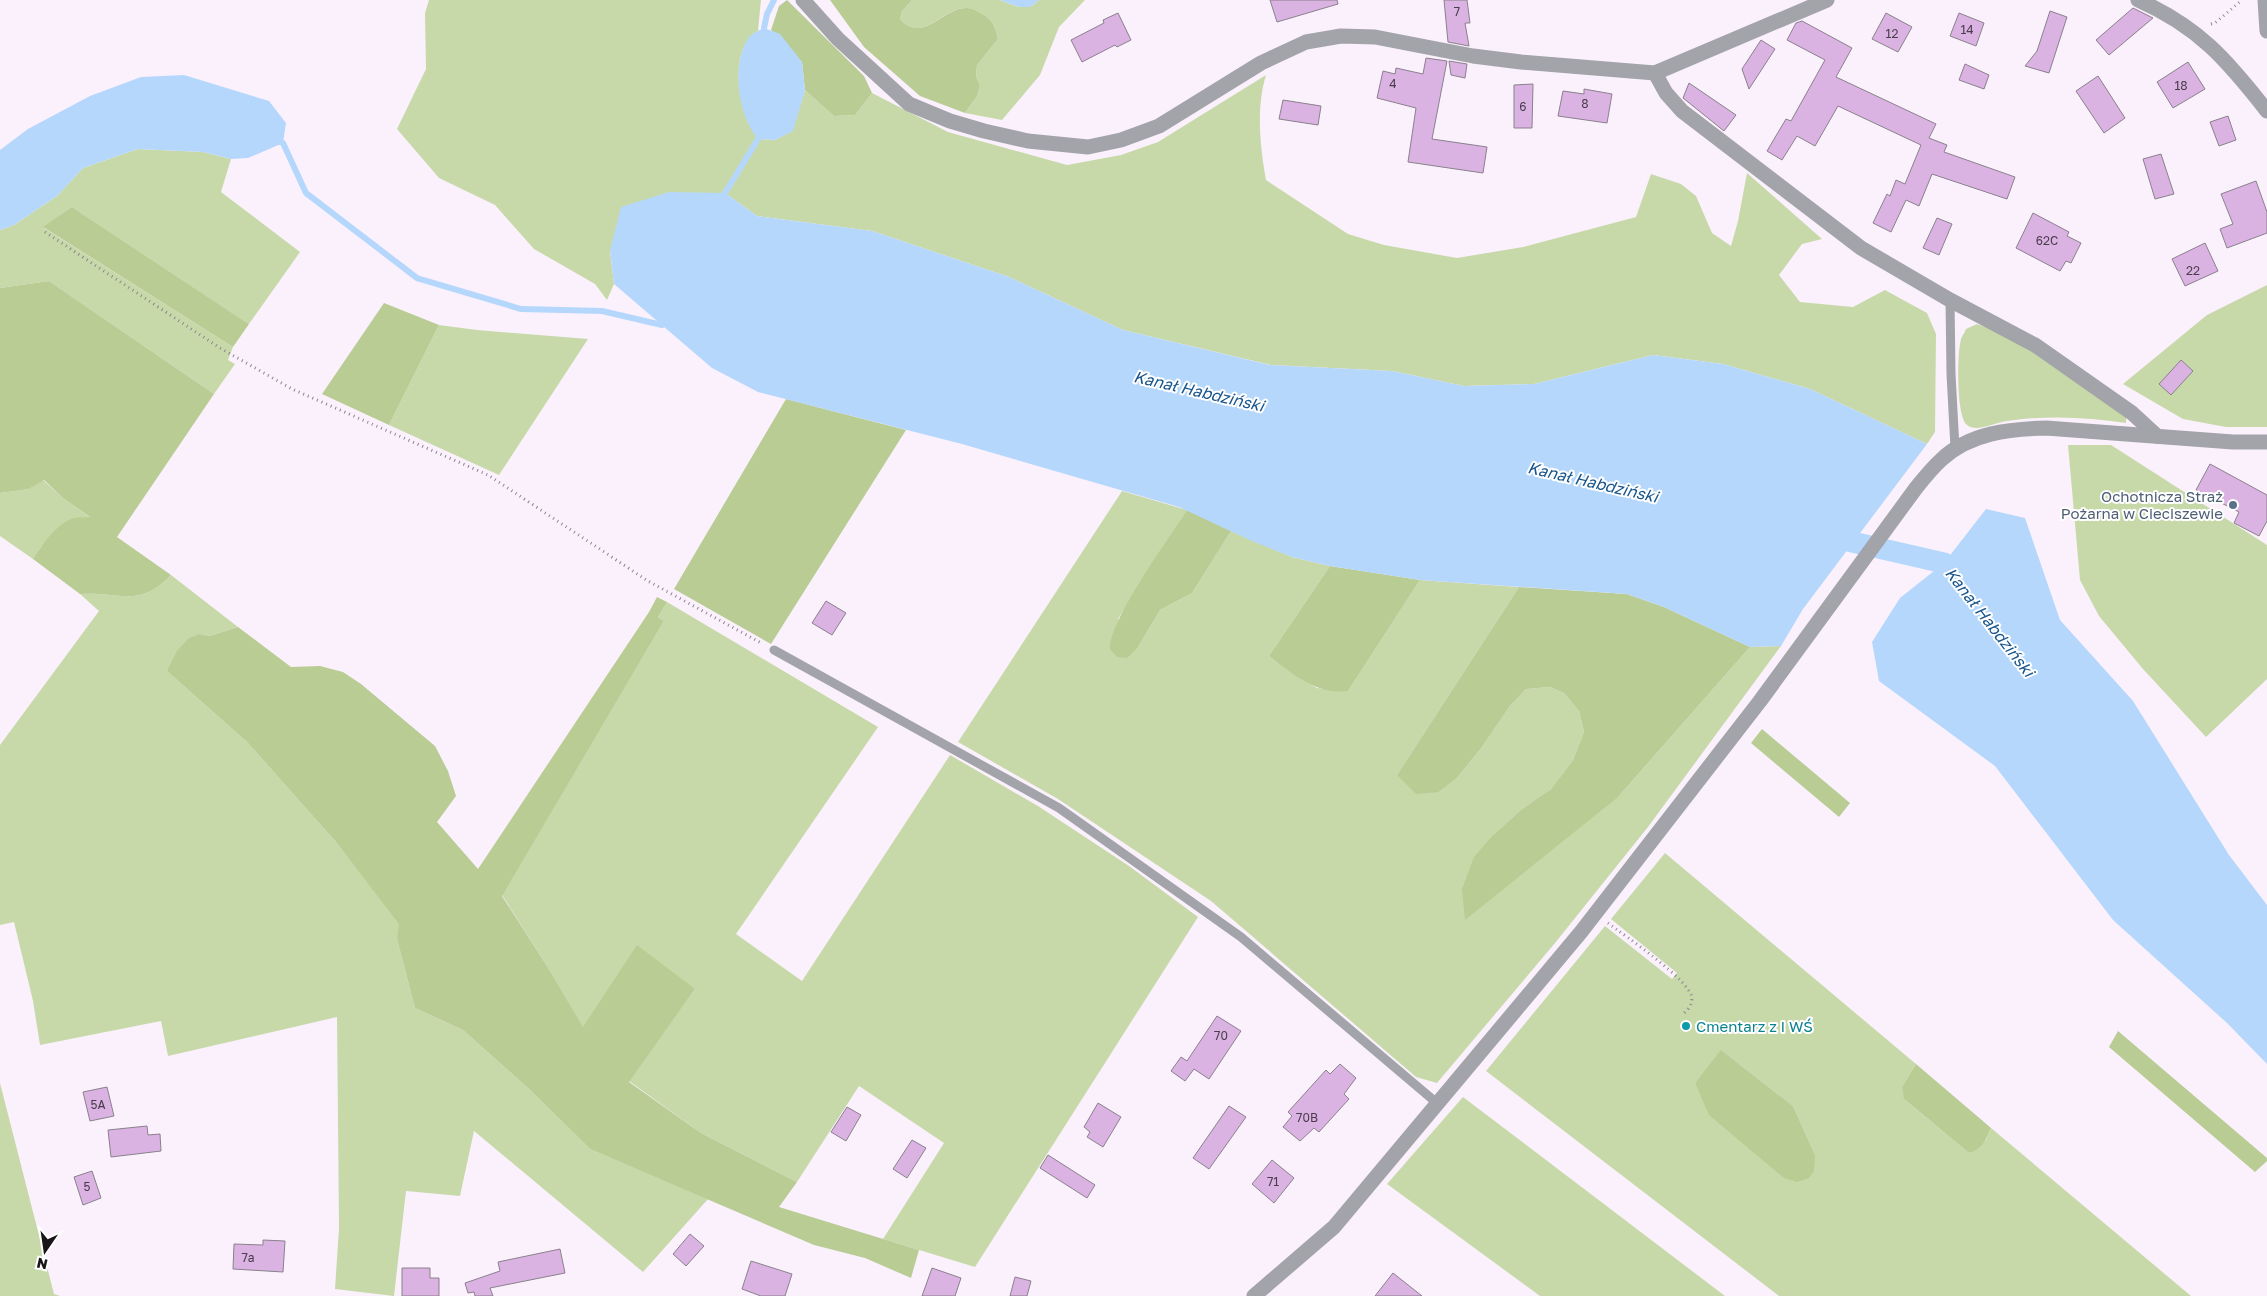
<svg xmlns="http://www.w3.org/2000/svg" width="2267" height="1296" font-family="'Golos Text',sans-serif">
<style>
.green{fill:#c8d9a9;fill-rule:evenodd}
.forest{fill:#b8cc94}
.water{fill:#b5d7fc}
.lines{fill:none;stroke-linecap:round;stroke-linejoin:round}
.stream{stroke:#b5d7fc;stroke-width:6}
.canal{stroke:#b5d7fc;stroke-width:21}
.building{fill:#dab3e2;stroke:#8a818c}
.path{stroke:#8e868f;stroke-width:3;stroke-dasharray:1 4;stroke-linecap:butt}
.lane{stroke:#a2a4a9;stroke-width:9}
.street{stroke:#a2a4a9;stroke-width:15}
.service-dot{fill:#5c6f8a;stroke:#fff;stroke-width:2}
.culture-dot{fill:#0f9aa8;stroke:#fff;stroke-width:2}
.labels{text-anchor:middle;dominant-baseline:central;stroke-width:4;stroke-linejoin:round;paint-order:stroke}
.number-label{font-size:12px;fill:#493c4b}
.service-label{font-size:15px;fill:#4e5e75;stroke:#fff;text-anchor:end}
.culture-label{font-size:15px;fill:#0d838f;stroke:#fff;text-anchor:start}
.water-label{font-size:16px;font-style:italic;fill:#18558b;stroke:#fff}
</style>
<rect width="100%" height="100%" fill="#fbf1fd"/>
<g class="green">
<path d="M 429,0 L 761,0 L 758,31 C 727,49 738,116 759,139 L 775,140 L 792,131 L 805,90 L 834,116 L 855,115 L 872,93 L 948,132 L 1067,165 L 1121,155 L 1158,142 L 1266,75 C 1256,108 1260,146 1266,180 L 1348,234 L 1384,245 L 1457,258 L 1523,247 L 1636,217 L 1651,174 L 1681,184 L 1696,196 L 1712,233 L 1731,246 L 1738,221 L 1747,173 L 1822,239 L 1802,244 L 1779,275 L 1800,302 L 1853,307 L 1885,290 L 1927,313 L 1936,334 L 1935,432 L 1927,444 L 1810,389 L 1723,364 L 1653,355 L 1534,384 L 1464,386 L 1392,371 L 1271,365 L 1123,330 L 1009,277 L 872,231 L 757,216 L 725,193 L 610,250 L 614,284 L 607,300 L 595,284 L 534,249 L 495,205 L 439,178 L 397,129 L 426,69 L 425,13 Z"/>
<path d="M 912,0 L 1000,0 L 1019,7 L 1030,7 L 1039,0 L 1085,0 L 1059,27 L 1040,75 L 1002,120 L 965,113 L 977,96 L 980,86 L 976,76 L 977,65 L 998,39 C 996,28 992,19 982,14 C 978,11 972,8 967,8 C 942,7 923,45 900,19 L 902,11 Z"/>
<path d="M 138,149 L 203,152 L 231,159 L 221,192 L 300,252 L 249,324 L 72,207 L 44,228 L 233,347 L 228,360 L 235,364 L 214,394 L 49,281 L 0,288 L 0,230 L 14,225 L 57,196 L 83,168 Z"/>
<path d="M 2267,285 L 2267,427 L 2226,427 L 2183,419 L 2123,384 L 2207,315 Z"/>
<path d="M 1977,324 C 2030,342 2080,383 2126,415 L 2126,423 C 2087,417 2046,415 2007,421 C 1996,422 1976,433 1967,425 C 1956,417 1957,353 1961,339 C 1962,336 1965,332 1966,329 Z"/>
<path d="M 439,325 L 477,330 L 588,339 L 499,475 L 389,425 Z"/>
<path d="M 2068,445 L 2111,445 L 2267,545 L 2267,679 L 2206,737 L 2143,669 L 2099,616 L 2080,580 Z"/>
<path d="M 43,480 L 63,498 L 91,518 L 62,525 L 41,547 L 33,559 L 0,536 L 0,493 L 29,489 Z"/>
<path d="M 1122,491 L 1187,510 L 1118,619 L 1138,647 L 1160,610 L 1192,593 L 1231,531 L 1292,557 L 1330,566 L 1269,656 L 1301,679 L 1317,688 L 1348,691 L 1420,580 L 1519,587 L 1397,775 L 1439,792 L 1457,778 L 1482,747 L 1510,706 L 1526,689 L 1550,687 L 1564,693 L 1579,711 L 1584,732 L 1573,760 L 1551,789 L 1522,809 L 1493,835 L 1618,797 L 1750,647 L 1781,646 L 1648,827 L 1555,943 L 1437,1083 L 1416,1077 L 1211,901 L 1058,799 L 958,742 Z"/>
<path d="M 171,575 L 238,627 L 210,636 L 200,634 L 167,671 L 247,742 L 336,842 L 400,924 L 397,939 L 415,1008 L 463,1030 L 528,1088 L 590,1149 L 708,1199 L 643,1272 L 474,1131 L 460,1196 L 406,1191 L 394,1296 L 335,1289 L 339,1228 L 337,1017 L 168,1056 L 161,1021 L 40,1045 L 33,1001 L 14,922 L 0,925 L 0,745 L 99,611 L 80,594 C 121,591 139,609 171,575 Z"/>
<path d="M 667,602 L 878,727 L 736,934 L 802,981 L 950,755 L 1038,806 L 1129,866 L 1198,917 L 975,1267 L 883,1239 L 944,1143 L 859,1086 L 797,1182 L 701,1133 L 629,1081 L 695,989 L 583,1028 L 547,966 L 502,895 L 664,621 L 658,617 Z"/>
<path d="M 1665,853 L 1916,1064 L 1902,1087 L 1905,1100 L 1969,1153 L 1986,1140 L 1991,1128 L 2191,1296 L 1779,1296 L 1486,1071 L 1605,926 L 1672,979 L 1677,973 L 1611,919 ZM 1722,1051 L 1793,1106 L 1815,1155 L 1701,1096 L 1695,1083 Z"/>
<path d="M 0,1083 L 54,1294 L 60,1296 L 0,1296 Z"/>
<path d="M 1463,1097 L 1725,1296 L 1540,1296 L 1387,1184 Z"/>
</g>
<g class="forest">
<path d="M 787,0 L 864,76 L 872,93 L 855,115 L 834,116 L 805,90 L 802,62 L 771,30 L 779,6 Z"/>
<path d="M 830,0 L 912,0 L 902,11 L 900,19 C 923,45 943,7 967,8 C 972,8 978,11 982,14 C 992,19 996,28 998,39 L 977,65 L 976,76 L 980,86 L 977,96 L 965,113 L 920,96 L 864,47 Z"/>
<path d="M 72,207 L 249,324 L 233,347 L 43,227 Z"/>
<path d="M 49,281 L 214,394 L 117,537 L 171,575 C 139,609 120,591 80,594 L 33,559 C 42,545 57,523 74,518 C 79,517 86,518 90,517 L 63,498 L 44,480 L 29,489 L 0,493 L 0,288 Z"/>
<path d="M 384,303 L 439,325 L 389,425 L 322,394 Z"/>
<path d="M 786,399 L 906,430 L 771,644 L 674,589 Z"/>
<path d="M 1187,510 L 1231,531 L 1192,593 L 1160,610 L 1138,647 L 1127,658 L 1117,657 L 1110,649 C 1109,620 1169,539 1187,510 Z"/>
<path d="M 1330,566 L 1420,580 L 1348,691 C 1316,695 1293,674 1269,656 Z"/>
<path d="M 1519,587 L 1627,594 L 1664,607 L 1750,647 L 1618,797 L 1465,920 L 1462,889 L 1474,857 L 1493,835 L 1522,809 L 1551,789 L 1573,760 L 1584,732 L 1579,711 L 1564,693 L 1550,687 L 1526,689 L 1510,706 L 1482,747 L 1457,778 L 1439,792 L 1416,794 L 1397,775 Z"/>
<path d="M 657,597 L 667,602 L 658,617 L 664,621 L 502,896 L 547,966 L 583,1027 L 637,945 L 695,989 L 629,1082 L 701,1133 L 797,1182 L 779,1207 L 919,1250 L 911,1278 L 865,1258 L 814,1245 L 590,1149 L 528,1088 L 463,1030 L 415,1008 L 397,939 L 399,924 L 336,842 L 247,742 L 167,671 L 177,651 L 189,638 L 200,634 L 210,636 L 238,627 L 291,667 L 320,666 L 343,672 L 361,684 L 435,746 L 448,771 L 456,796 L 437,822 L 478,869 L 649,612 Z"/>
<path d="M 1762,729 L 1850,803 L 1839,817 L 1751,743 Z"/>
<path d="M 2118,1031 L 2267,1158 L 2267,1161 L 2255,1172 L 2109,1047 Z"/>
<path d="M 1721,1050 L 1793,1106 L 1815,1155 L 1814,1171 L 1809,1178 L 1797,1182 L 1784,1178 L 1709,1115 L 1695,1083 Z"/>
<path d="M 1916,1064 L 1991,1128 C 1986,1140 1982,1149 1969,1153 L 1904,1099 L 1902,1087 Z"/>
</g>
<g class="water">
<path d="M 1000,0 L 1039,0 L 1030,7 L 1019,7 Z"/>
<path d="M 764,28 L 780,34 L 802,62 L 805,90 L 793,131 L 775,140 L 758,139 C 738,116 730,62 750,36 C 753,33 760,30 764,28 Z"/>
<path d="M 184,75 L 269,101 L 286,123 L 283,143 L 248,158 L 231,159 L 203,152 L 138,149 L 83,168 L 57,196 L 14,225 L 0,230 L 0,150 L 28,129 L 90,96 L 141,77 Z"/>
<path d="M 669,192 L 725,193 L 757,216 L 872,231 L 1009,277 L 1123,330 L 1270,365 L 1392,371 L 1464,386 L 1534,384 L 1653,355 L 1723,364 L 1810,389 L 1927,444 L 1803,609 L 1781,646 L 1750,647 L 1664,607 L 1627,594 L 1420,580 L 1330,566 L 1292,557 L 1252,541 L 1179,507 L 962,444 L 758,392 L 712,368 L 614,284 L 610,250 L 621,207 Z"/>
<path d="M 1986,509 L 2025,518 L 2060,620 L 2133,701 L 2229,855 L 2267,905 L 2267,1064 L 2227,1023 L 2113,920 L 1995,766 L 1879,681 L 1872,642 L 1900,598 L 1944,563 Z"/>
</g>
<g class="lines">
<g class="stream">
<path d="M 764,28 L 767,14 L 774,0"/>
<path d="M 275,140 L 283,143 L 306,193 L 417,278 L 521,309 L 602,311 L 662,325 L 669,322"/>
<path d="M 725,193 L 758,139"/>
</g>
<path class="canal" d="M 1826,536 L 1944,563 L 1962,586"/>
</g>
<g class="building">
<path d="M 1270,0 L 1337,0 L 1338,4 L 1277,22 Z"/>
<path d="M 1444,0 L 1467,0 L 1470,23 L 1465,23 L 1469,46 L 1448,42 Z"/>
<path d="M 2133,8 L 2153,18 L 2109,55 L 2096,40 Z"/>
<path d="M 2050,11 L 2067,17 L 2049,73 L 2025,66 L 2037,51 Z"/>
<path d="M 1118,13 L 1131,40 L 1117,47 L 1115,45 L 1082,62 L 1071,40 L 1104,23 L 1103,20 Z"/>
<path d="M 1886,13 L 1912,27 L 1898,52 L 1872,39 Z"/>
<path d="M 1959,13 L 1984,23 L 1976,46 L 1950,36 Z"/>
<path d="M 1802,21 L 1852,48 L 1836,77 L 1936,124 L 1929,138 L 1947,145 L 1944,152 L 2015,177 L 2007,199 L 1932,174 L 1919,206 L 1906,200 L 1891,232 L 1873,223 L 1887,194 L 1890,196 L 1896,180 L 1905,184 L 1921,145 L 1838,106 L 1815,146 L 1797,136 L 1782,160 L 1767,151 L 1786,119 L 1791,121 L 1825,60 L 1787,40 L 1796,23 Z"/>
<path d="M 1761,40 L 1775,49 L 1749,89 L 1742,69 Z"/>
<path d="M 1426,58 L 1447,61 L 1432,139 L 1487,147 L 1483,173 L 1408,162 L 1416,108 L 1377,98 L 1383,71 L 1395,74 L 1396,68 L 1423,74 Z"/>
<path d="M 1449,61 L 1467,64 L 1465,78 L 1451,75 Z"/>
<path d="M 2188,62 L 2205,89 L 2173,108 L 2157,82 Z"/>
<path d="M 1965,64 L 1989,75 L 1984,89 L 1959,80 Z"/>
<path d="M 2098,76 L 2125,118 L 2104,133 L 2076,91 Z"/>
<path d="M 1689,83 L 1736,115 L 1724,131 L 1683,98 Z"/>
<path d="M 1533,84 L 1532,128 L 1514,128 L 1514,85 Z"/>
<path d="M 1584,89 L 1612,94 L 1607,123 L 1558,116 L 1563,91 L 1584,94 Z"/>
<path d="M 1283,100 L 1321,106 L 1318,125 L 1279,119 Z"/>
<path d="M 2228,116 L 2236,140 L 2219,146 L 2210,122 Z"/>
<path d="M 2161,154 L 2174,194 L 2155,199 L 2143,159 Z"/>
<path d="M 2256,181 L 2267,212 L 2267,233 L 2227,248 L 2220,229 L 2233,224 L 2221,194 Z"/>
<path d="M 2033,213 L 2069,232 L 2067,236 L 2081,243 L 2071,263 L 2066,261 L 2060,271 L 2016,248 Z"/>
<path d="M 1937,218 L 1952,224 L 1939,255 L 1923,248 Z"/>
<path d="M 2205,243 L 2218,271 L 2185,286 L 2172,259 Z"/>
<path d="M 2181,360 L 2193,371 L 2171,395 L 2159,384 Z"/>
<path d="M 2210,464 L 2267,495 L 2267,521 L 2259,536 L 2234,523 L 2239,512 L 2196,490 Z"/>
<path d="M 826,601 L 846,613 L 832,635 L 812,623 Z"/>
<path d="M 1217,1016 L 1241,1031 L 1209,1079 L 1194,1069 L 1185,1081 L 1171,1071 L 1181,1057 L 1187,1061 Z"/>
<path d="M 1340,1064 L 1356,1078 L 1344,1094 L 1349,1099 L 1319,1132 L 1314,1128 L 1300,1141 L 1283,1127 L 1292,1116 L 1288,1112 L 1326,1070 L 1330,1074 Z"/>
<path d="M 107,1087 L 114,1116 L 90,1121 L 83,1092 Z"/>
<path d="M 1098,1103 L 1121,1117 L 1103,1147 L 1087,1137 L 1090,1132 L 1084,1127 Z"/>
<path d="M 1229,1106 L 1246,1117 L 1209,1169 L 1193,1158 Z"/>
<path d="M 847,1107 L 861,1115 L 846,1141 L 831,1132 Z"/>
<path d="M 147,1126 L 148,1135 L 160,1134 L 161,1151 L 111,1157 L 108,1130 Z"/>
<path d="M 912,1140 L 926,1148 L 907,1178 L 893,1169 Z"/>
<path d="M 1048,1155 L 1095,1185 L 1087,1198 L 1040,1168 Z"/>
<path d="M 1272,1160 L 1294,1178 L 1274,1203 L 1252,1184 Z"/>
<path d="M 92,1171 L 101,1198 L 83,1205 L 74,1177 Z"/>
<path d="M 690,1234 L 704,1246 L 686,1266 L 673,1254 Z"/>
<path d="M 263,1240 L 285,1241 L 283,1272 L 233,1269 L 234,1244 L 263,1245 Z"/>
<path d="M 560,1249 L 565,1273 L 490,1288 L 493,1296 L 475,1296 L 474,1292 L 468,1293 L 465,1283 L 500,1271 L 498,1262 Z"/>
<path d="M 751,1261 L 792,1274 L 785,1296 L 761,1296 L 742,1289 Z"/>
<path d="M 402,1268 L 430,1268 L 430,1278 L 439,1278 L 439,1296 L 402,1296 Z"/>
<path d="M 932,1268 L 961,1278 L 955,1296 L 922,1296 Z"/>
<path d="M 1393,1273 L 1422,1296 L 1375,1296 Z"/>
<path d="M 1015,1277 L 1031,1281 L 1027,1296 L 1010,1296 Z"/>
</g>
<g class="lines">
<g class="path">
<path d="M 2211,24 L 2215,23 L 2242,0"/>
<path d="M 45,232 L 220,348 L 292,389 L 488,475 L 648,581 L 763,644"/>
<path d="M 1608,923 C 1624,935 1691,981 1692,998 C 1692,1005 1688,1010 1683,1014"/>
</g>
<g class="lane">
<path d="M 1950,300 L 1951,374 L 1955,448"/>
<path d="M 774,650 L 1059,808 L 1241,937 L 1438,1104"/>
</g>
<g class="street">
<path d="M 803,0 L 838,39 L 909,104 L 950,121 L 984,131 L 1028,141 L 1088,147 L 1121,140 L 1159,126 L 1261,63 L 1306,42 L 1341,36 L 1375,37 L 1473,56 L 1521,62 L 1655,73 L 1827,0"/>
<path d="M 2138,0 C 2199,27 2227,60 2267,111"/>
<path d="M 2265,0 L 2267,31"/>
<path d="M 1655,73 L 1666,93 L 1682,111 L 1861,248 L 1950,300 L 2035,345 L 2132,413 L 2157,436"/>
<path d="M 1254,1296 L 1334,1227 L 1581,932 L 1760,701 L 1916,488 C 1924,478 1932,468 1942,459 C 1970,433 2009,429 2046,428 L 2233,442 L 2267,442"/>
</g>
</g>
<circle class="service-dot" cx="2233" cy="505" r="5"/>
<circle class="culture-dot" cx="1686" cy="1026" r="5"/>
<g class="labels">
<g class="number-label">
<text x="1457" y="11">7</text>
<text x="1967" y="29">14</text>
<text x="1892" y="33">12</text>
<text x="1393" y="83">4</text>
<text x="2181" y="85">18</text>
<text x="1585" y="103">8</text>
<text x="1523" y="106">6</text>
<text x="2047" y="240">62C</text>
<text x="2193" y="270">22</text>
<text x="1221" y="1035">70</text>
<text x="98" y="1104">5A</text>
<text x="1307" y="1117">70B</text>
<text x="1273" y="1181">71</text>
<text x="87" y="1186">5</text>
<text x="248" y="1257">7a</text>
</g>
<g class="service-label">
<text x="2223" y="496">Ochotnicza Straż<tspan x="2223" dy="17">Pożarna w Cieciszewie</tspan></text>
</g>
<g class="culture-label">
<text x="1696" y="1026">Cmentarz z I WŚ</text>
</g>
<g class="water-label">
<text transform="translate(1199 391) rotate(13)">Kanał Habdziński</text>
<text transform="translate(1593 482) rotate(13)">Kanał Habdziński</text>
<text transform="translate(1990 622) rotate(52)">Kanał Habdziński</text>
</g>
</g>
<g transform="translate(45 1251) rotate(193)" stroke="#ffffff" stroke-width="4" paint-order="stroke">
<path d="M0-4L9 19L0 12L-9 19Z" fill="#191519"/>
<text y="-8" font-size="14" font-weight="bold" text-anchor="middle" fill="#191519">N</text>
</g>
</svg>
